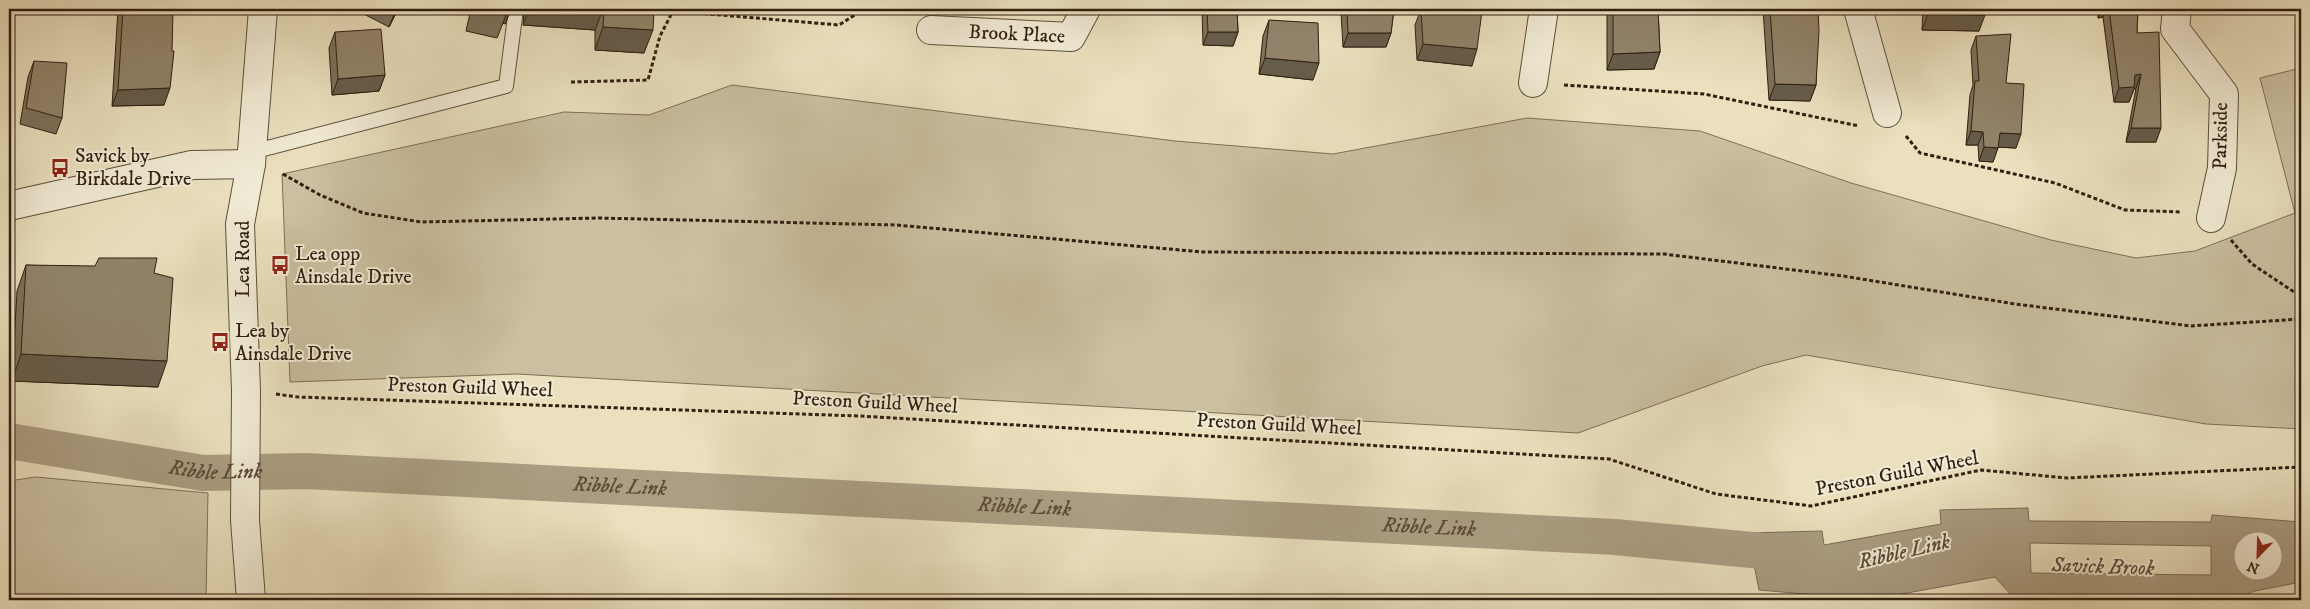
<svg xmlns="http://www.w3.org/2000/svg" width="2310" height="609" font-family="'IM FELL DW Pica',serif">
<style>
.green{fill:#cabfa0;stroke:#7d6f58}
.water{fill:#ab9e83;stroke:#7a6b55;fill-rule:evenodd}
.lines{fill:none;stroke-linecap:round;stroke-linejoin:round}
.canal{stroke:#ab9e83;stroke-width:36}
.service-casing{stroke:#5e4f3c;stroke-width:16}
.minor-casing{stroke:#5e4f3c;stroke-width:30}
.tertiary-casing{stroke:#5e4f3c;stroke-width:30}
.path{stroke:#301f10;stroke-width:3;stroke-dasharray:4 2.5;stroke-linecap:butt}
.service{stroke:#f1ebd5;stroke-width:14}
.minor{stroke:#f1ebd5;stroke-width:28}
.tertiary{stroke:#f1ebd5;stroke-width:28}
.wall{fill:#7d715b;stroke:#301f10}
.shaded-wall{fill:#665c4a;stroke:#301f10}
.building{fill:#91836a;stroke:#301f10}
.labels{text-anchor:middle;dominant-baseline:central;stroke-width:4;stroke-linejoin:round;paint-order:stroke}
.street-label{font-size:20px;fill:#301f10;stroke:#f1ebd5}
.poi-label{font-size:20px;fill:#301f10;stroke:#f1ebd5;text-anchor:start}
.water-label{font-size:21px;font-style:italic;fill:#5b4b38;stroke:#f1ebd5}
</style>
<rect width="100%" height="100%" fill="#eae0be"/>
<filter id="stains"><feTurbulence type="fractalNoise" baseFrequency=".004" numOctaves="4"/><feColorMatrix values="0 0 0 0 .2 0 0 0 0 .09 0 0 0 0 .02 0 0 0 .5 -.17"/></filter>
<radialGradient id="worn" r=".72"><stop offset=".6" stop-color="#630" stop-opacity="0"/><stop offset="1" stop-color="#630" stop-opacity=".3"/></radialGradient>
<g class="green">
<path d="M 2301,68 L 2301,429 L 2206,424 L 1806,355 L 1762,366 L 1578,433 L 517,374 L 290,382 L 282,174 L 564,112 L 649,115 L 732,85 L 1175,141 L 1333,154 L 1527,118 L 1700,131 L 1851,183 L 2051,240 L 2136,258 L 2195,251 L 2295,213 L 2260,78 Z"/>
<path d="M 36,477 L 208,493 L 206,600 L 9,600 L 9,481 Z"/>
</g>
<path class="water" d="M 2028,508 L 2029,521 L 2211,522 L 2212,515 L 2301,522 L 2301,582 L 2255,591 L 2231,600 L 2020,600 L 2014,598 L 1995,577 L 1896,595 L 1828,596 L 1759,590 L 1748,533 L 1822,531 L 1824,545 L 1941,524 L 1940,510 ZM 2242,542 L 2272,542 L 2272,572 L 2242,572 ZM 2030,543 L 2211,546 L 2211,575 L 2031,573 Z"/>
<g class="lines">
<path class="canal" id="s1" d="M 9,441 L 203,473 L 306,471 L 1615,537 L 1762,551 L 1801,558"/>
<g class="service-casing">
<path id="service" d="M 252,152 L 506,86 L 516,9"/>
</g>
<g class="minor-casing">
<g id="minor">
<path d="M 1858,9 L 1887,113"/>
<path d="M 2177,9 L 2175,29 L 2224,94 L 2222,168 L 2211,218"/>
<path id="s2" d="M 931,30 L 1071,37 L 1086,9"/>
<path d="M 1533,83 L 1544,9"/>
<path d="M 9,206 L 192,165 L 251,164"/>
</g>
</g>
<g class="tertiary-casing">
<path id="tertiary" d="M 251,600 L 245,520 L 246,391 L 240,224 L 251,164 L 263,9"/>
</g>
<g class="path">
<path d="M 870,9 L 906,12"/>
<path d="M 571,82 L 648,80 L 660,36 L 673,11 L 839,25 L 864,9"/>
<path d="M 1564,85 L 1704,94 L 1859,126"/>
<path d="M 1906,136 L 1920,153 L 2055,183 L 2125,210 L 2181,212"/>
<path d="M 283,174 L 320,195 L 363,213 L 421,222 L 599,218 L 896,225 L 1203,252 L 1664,254 L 1843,276 L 2015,304 L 2191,326 L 2301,319"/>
<path d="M 2231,240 L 2252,264 L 2294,292 L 2301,294"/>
<path d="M 276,394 L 298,397 L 859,416 L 1609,459 L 1716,494 L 1811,506 L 1981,470 L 2067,478 L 2301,467"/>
</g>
<use href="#service" class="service"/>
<use href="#minor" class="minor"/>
<use href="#tertiary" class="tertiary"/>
</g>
<g class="wall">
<path d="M 118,9 L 173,9 L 164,105 L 112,106 Z"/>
<path d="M 354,9 L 398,9 L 389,27 Z"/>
<path d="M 471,9 L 511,9 L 505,24 L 503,23 L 497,38 L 466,31 Z"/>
<path d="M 524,9 L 654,9 L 644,53 L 595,50 L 595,30 L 523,25 Z"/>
<path d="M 1202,9 L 1237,9 L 1238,32 L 1233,46 L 1203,45 Z"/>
<path d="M 1342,9 L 1394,9 L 1391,33 L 1386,47 L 1343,47 L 1341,12 Z"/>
<path d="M 1421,9 L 1472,66 L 1417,60 L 1415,25 Z"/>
<path d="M 1608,9 L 1658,9 L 1660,52 L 1654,69 L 1607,70 L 1607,14 Z"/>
<path d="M 1763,9 L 1818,9 L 1816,85 L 1810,101 L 1769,100 Z"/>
<path d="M 1923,9 L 1984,9 L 1979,31 L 1922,30 Z"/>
<path d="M 2098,9 L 2138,9 L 2137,33 L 2156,142 L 2126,142 L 2136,88 L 2134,89 L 2129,102 L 2114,102 L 2103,17 L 2098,18 Z"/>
<path d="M 1269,20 L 1313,80 L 1259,74 L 1263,36 Z"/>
<path d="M 335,32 L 385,75 L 379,91 L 332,95 L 329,48 Z"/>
<path d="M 1976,36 L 2006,83 L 2016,148 L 1998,147 L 1993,162 L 1979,161 L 1978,145 L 1966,145 L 1970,95 L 1973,85 L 1971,50 Z"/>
<path d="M 34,61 L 62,118 L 56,134 L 20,124 L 28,77 Z"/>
<path d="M 26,265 L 154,273 L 158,387 L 12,381 L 17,291 Z"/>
</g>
<g class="shaded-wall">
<path d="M 396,9 L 398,9 L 389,27 Z"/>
<path d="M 506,9 L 511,9 L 505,24 L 503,23 L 506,15 Z"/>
<path d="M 529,9 L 603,9 L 595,30 L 523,25 Z"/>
<path d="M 2101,9 L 2106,9 L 2103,17 L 2098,18 Z"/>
<path d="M 1928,14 L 1985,15 L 1979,31 L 1922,30 Z"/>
<path d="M 603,27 L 653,30 L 644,53 L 595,50 Z"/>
<path d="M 1208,32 L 1238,32 L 1233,46 L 1203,45 Z"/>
<path d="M 1348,33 L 1391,33 L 1386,47 L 1343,47 Z"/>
<path d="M 1423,44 L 1477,49 L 1472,66 L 1417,60 Z"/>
<path d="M 1660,52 L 1654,69 L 1607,70 L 1613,54 Z"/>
<path d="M 1265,58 L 1319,63 L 1313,80 L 1259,74 Z"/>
<path d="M 2141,74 L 2136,88 L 2134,89 L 2129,102 L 2114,102 L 2119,88 L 2135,75 Z"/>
<path d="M 385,75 L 379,91 L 332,95 L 338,79 Z"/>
<path d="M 1775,84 L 1816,85 L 1810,101 L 1769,100 Z"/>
<path d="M 170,88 L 164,105 L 112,106 L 118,90 Z"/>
<path d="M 2131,128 L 2161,128 L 2156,142 L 2126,142 Z"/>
<path d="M 1971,131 L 1983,132 L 1978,145 L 1966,145 Z"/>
<path d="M 2000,133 L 2021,134 L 2016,148 L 1995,147 Z"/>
<path d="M 1984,147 L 1998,148 L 1993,162 L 1979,161 Z"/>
<path d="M 21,354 L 167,361 L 158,387 L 12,381 Z"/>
</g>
<g class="building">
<path d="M 123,9 L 173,9 L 172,51 L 174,51 L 170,88 L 118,90 Z"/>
<path d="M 480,9 L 507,9 L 506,15 Z"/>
<path d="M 604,9 L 654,9 L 653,30 L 603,27 Z"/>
<path d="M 1207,9 L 1237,9 L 1238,32 L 1208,32 Z"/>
<path d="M 1347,9 L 1394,9 L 1391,33 L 1348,33 Z"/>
<path d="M 1421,9 L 1482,11 L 1477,49 L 1423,44 Z"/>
<path d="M 1613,9 L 1658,9 L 1660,52 L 1613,54 Z"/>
<path d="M 1770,9 L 1818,9 L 1819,31 L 1816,85 L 1775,84 Z"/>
<path d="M 1928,9 L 1984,9 L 1985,15 L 1928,14 Z"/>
<path d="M 2109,9 L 2138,9 L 2137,33 L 2159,32 L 2161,128 L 2131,128 L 2141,74 L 2135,75 L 2134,87 L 2119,88 Z"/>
<path d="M 1269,20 L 1318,23 L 1319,63 L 1265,58 Z"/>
<path d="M 381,29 L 385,75 L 338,79 L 335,32 Z"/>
<path d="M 2011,34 L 2006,83 L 2024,84 L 2021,134 L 2000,133 L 1998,148 L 1984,147 L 1983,132 L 1971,131 L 1975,81 L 1979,81 L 1976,36 Z"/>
<path d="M 34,61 L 67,63 L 62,118 L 26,108 Z"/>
<path d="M 99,258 L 157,258 L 154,273 L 173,278 L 167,361 L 21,354 L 26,265 L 95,266 Z"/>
</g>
<defs>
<g id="bus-bare" transform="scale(1.5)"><path d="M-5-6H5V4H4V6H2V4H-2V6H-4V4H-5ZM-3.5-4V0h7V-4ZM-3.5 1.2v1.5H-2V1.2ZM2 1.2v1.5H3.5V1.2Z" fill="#8f2418" stroke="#f1ebd5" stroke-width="2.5" paint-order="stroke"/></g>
</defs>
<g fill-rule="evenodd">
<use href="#bus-bare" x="60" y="168"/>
<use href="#bus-bare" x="280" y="265"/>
<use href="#bus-bare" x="220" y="342"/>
</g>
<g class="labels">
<g class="street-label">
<text stroke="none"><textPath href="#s2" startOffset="86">Brook Place</textPath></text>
<text transform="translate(2221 136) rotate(-89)">Parkside</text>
<text transform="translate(243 259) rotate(-90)">Lea Road</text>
<text transform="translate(470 388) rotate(2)">Preston Guild Wheel</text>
<text transform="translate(875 403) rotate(3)">Preston Guild Wheel</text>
<text transform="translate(1279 425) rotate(3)">Preston Guild Wheel</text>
<text transform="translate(1897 474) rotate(-11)">Preston Guild Wheel</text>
</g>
<g class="poi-label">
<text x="75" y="156">Savick by<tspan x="75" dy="23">Birkdale Drive</tspan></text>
<text x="295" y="254">Lea opp<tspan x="295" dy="23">Ainsdale Drive</tspan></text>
<text x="235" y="331">Lea by<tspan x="235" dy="23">Ainsdale Drive</tspan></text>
</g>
<g class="water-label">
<text stroke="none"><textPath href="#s1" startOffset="209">Ribble Link</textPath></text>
<text stroke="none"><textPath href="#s1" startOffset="614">Ribble Link</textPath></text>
<text stroke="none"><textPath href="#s1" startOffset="1019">Ribble Link</textPath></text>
<text stroke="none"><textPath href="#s1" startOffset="1424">Ribble Link</textPath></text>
<text transform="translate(1904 552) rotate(-13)">Ribble Link</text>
<text transform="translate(2103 567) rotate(2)">Savick Brook</text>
</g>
</g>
<rect width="2310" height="609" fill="none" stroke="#eae0be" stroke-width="30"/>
<rect x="10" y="10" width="2290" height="589" fill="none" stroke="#301f10" stroke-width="2.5"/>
<rect x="15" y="15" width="2280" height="579" fill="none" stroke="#301f10"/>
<g transform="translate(2258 556) rotate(203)"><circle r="24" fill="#f1ebd5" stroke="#a49986"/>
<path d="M0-4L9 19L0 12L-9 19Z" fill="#8f2418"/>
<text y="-8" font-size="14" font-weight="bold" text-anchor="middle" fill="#301f10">N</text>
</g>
<rect width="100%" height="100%" filter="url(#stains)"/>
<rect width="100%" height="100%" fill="url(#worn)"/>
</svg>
